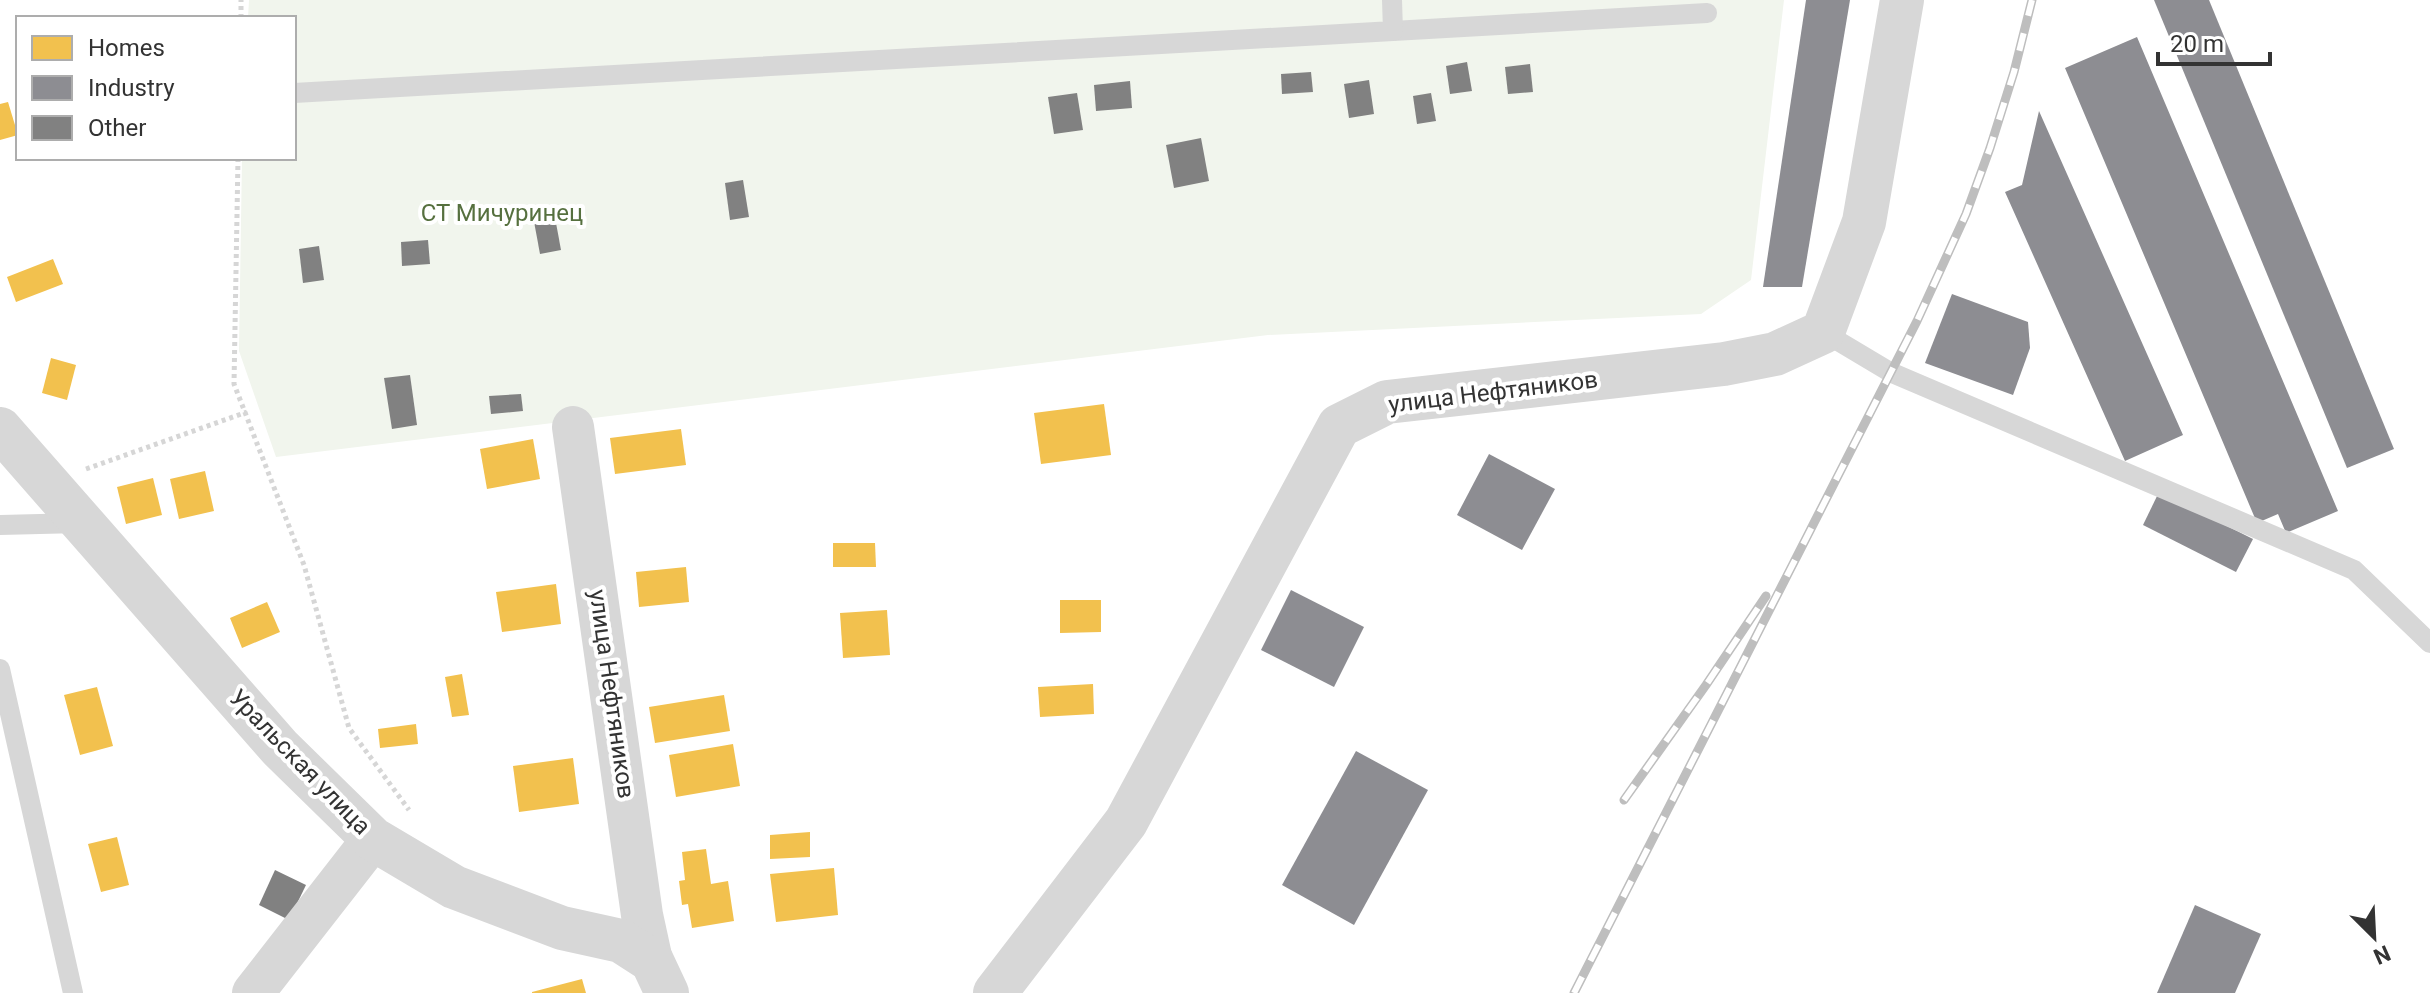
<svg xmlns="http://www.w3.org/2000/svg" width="2430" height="993" font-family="Roboto,sans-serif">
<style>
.green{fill:#f1f5ed}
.homes{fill:#f2c14e}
.industry{fill:#8d8d92}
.building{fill:#818181}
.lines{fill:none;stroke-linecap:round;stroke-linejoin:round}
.path{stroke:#d6d6d6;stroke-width:5;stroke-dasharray:4 4;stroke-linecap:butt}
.service{stroke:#d7d7d7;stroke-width:20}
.minor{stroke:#d7d7d7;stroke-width:42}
.tertiary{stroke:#d7d7d7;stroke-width:44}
.rail-casing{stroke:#bebebe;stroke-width:9}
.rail{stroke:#fff;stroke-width:6;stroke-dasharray:18;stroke-linecap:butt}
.labels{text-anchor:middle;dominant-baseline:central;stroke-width:8;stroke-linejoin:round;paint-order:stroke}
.park-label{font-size:24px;fill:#56703f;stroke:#fff}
.street-label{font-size:24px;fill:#333;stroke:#fff}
</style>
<rect width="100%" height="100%" fill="#fff"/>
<path class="green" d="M 249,0 L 1784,0 L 1751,280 L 1701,314 L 1268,335 L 276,457 L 239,351 L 242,158 L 294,158 L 294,18 L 248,18 Z"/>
<g class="homes">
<path d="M 8,102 L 18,135 L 0,140 L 0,104 Z"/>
<path d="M 53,259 L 63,284 L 16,302 L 7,277 Z"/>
<path d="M 51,358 L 76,365 L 67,400 L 42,393 Z"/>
<path d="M 1104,404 L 1111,455 L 1041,464 L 1034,413 Z"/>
<path d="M 681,429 L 686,465 L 615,474 L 610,438 Z"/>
<path d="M 533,439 L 540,479 L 487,489 L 480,449 Z"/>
<path d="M 205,471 L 214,511 L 179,519 L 170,479 Z"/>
<path d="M 153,478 L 162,515 L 126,524 L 117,487 Z"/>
<path d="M 833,543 L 875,543 L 876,567 L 833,567 Z"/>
<path d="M 686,567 L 689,602 L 639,607 L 636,572 Z"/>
<path d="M 556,584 L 561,624 L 502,632 L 496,592 Z"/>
<path d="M 1060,600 L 1101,600 L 1101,632 L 1060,633 Z"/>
<path d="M 267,602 L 280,632 L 242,648 L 230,618 Z"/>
<path d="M 887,610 L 890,655 L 843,658 L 840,613 Z"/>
<path d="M 462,674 L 469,715 L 452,717 L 445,677 Z"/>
<path d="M 1093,684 L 1094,714 L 1040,717 L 1038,687 Z"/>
<path d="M 97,687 L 113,746 L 80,755 L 64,695 Z"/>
<path d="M 724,695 L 730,731 L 655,743 L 649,707 Z"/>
<path d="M 416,724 L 418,744 L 380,748 L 378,729 Z"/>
<path d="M 733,744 L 740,786 L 676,797 L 669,755 Z"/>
<path d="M 573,758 L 579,804 L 519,812 L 513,766 Z"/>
<path d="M 810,832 L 810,857 L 770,859 L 770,835 Z"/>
<path d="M 117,837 L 129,885 L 101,892 L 88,844 Z"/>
<path d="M 706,849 L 711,884 L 728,881 L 734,921 L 692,928 L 688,904 L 682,905 L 679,881 L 685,880 L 682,852 Z"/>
<path d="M 834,868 L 838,915 L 776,922 L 770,874 Z"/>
<path d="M 582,979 L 586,993 L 532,993 L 532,992 Z"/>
</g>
<g class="industry">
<path d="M 1806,0 L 1850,0 L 1802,287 L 1763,287 Z"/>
<path d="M 2154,0 L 2209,0 L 2394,449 L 2347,468 Z"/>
<path d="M 2137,37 L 2338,511 L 2286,533 L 2278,514 L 2257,523 L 2065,68 Z"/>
<path d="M 2039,111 L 2183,435 L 2125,461 L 2005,192 L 2022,185 Z"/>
<path d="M 1952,294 L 2028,322 L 2030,348 L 2013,395 L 1925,363 Z"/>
<path d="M 1489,454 L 1555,489 L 1522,550 L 1457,515 Z"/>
<path d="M 2159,492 L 2253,539 L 2236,572 L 2143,525 Z"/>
<path d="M 1291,590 L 1364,627 L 1334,687 L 1261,650 Z"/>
<path d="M 1356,751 L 1428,790 L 1354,925 L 1282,885 Z"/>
<path d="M 2195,905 L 2261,934 L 2235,993 L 2157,993 Z"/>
</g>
<g class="building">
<path d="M 1467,62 L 1472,91 L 1450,94 L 1446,66 Z"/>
<path d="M 1530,64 L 1533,92 L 1508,94 L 1505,67 Z"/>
<path d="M 1311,72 L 1313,92 L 1282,94 L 1281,74 Z"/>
<path d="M 1369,80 L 1374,114 L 1349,118 L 1344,84 Z"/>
<path d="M 1130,81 L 1132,108 L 1096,111 L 1094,85 Z"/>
<path d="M 1077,93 L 1083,130 L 1054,134 L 1048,97 Z"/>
<path d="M 1431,93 L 1436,121 L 1417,124 L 1413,96 Z"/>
<path d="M 1201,138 L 1209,181 L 1174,188 L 1166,145 Z"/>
<path d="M 743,180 L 749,217 L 730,220 L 725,183 Z"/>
<path d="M 554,212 L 561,250 L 540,254 L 533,216 Z"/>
<path d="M 428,240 L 430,264 L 402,266 L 401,242 Z"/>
<path d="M 319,246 L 324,280 L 303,283 L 299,249 Z"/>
<path d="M 410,375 L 417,425 L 392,429 L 384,378 Z"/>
<path d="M 521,394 L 523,411 L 491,414 L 489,396 Z"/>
<path d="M 275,870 L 306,885 L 289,920 L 259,905 Z"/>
</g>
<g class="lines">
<g class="path">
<path d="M 241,18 L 241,0"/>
<path d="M 238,158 L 234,384 L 304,565 L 349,728 L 409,810"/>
<path d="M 86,469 L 247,412"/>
</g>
<g class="service">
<path d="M 1393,31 L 1707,13"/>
<path d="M 294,93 L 1393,31 L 1392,0"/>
<path d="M 1823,332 L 1890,372 L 2354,570 L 2430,643"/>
<path d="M 0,525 L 80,523"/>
<path d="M 0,669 L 73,993"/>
</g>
<g class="minor">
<path d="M 573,427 L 642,915 L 652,961"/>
<path d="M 253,993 L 373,839"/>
</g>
<g class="tertiary">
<path d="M 0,429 L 280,748 L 373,839 L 454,887 L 562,928 L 621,941 L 652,961 L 667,993"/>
<path d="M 995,993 L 1126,822 L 1339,426 L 1387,402 L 1724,364 L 1775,354 L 1823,332 L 1864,222 L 1902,0"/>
</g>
<g class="rail-casing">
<g id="rail">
<path d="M 1624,800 L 1706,685 L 1766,596"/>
<path d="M 1574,993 L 1917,321 L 1966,214 L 1990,148 L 2014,72 L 2032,0"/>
</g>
</g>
<use href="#rail" class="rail"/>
</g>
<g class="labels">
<g class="park-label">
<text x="502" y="213">СТ Мичуринец</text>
</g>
<g class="street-label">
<text transform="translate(1493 392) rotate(-7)">улица Нефтяников</text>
<text transform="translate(612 694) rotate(82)">улица Нефтяников</text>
<text transform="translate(300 762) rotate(46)">Уральская улица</text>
</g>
</g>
<rect x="16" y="16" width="280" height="144" fill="#ffffff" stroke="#adadad" stroke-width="2"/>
<rect x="32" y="36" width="40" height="24" fill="#f2c14e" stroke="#adadad" stroke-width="2"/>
<text x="88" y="56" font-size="24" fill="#333333">Homes</text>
<rect x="32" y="76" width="40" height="24" fill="#8d8d92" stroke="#adadad" stroke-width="2"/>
<text x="88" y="96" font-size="24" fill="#333333">Industry</text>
<rect x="32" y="116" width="40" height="24" fill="#818181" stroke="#adadad" stroke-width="2"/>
<text x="88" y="136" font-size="24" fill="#333333">Other</text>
<g transform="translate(2374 937) rotate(156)" stroke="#ffffff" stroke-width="6" paint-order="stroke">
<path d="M0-6L14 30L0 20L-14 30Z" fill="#333333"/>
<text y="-12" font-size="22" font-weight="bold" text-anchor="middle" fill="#333333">N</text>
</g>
<path d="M2158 52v12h112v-12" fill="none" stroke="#333333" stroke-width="4"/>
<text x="2170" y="52" font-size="24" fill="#333333" stroke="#ffffff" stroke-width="6" paint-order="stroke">20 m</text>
</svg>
